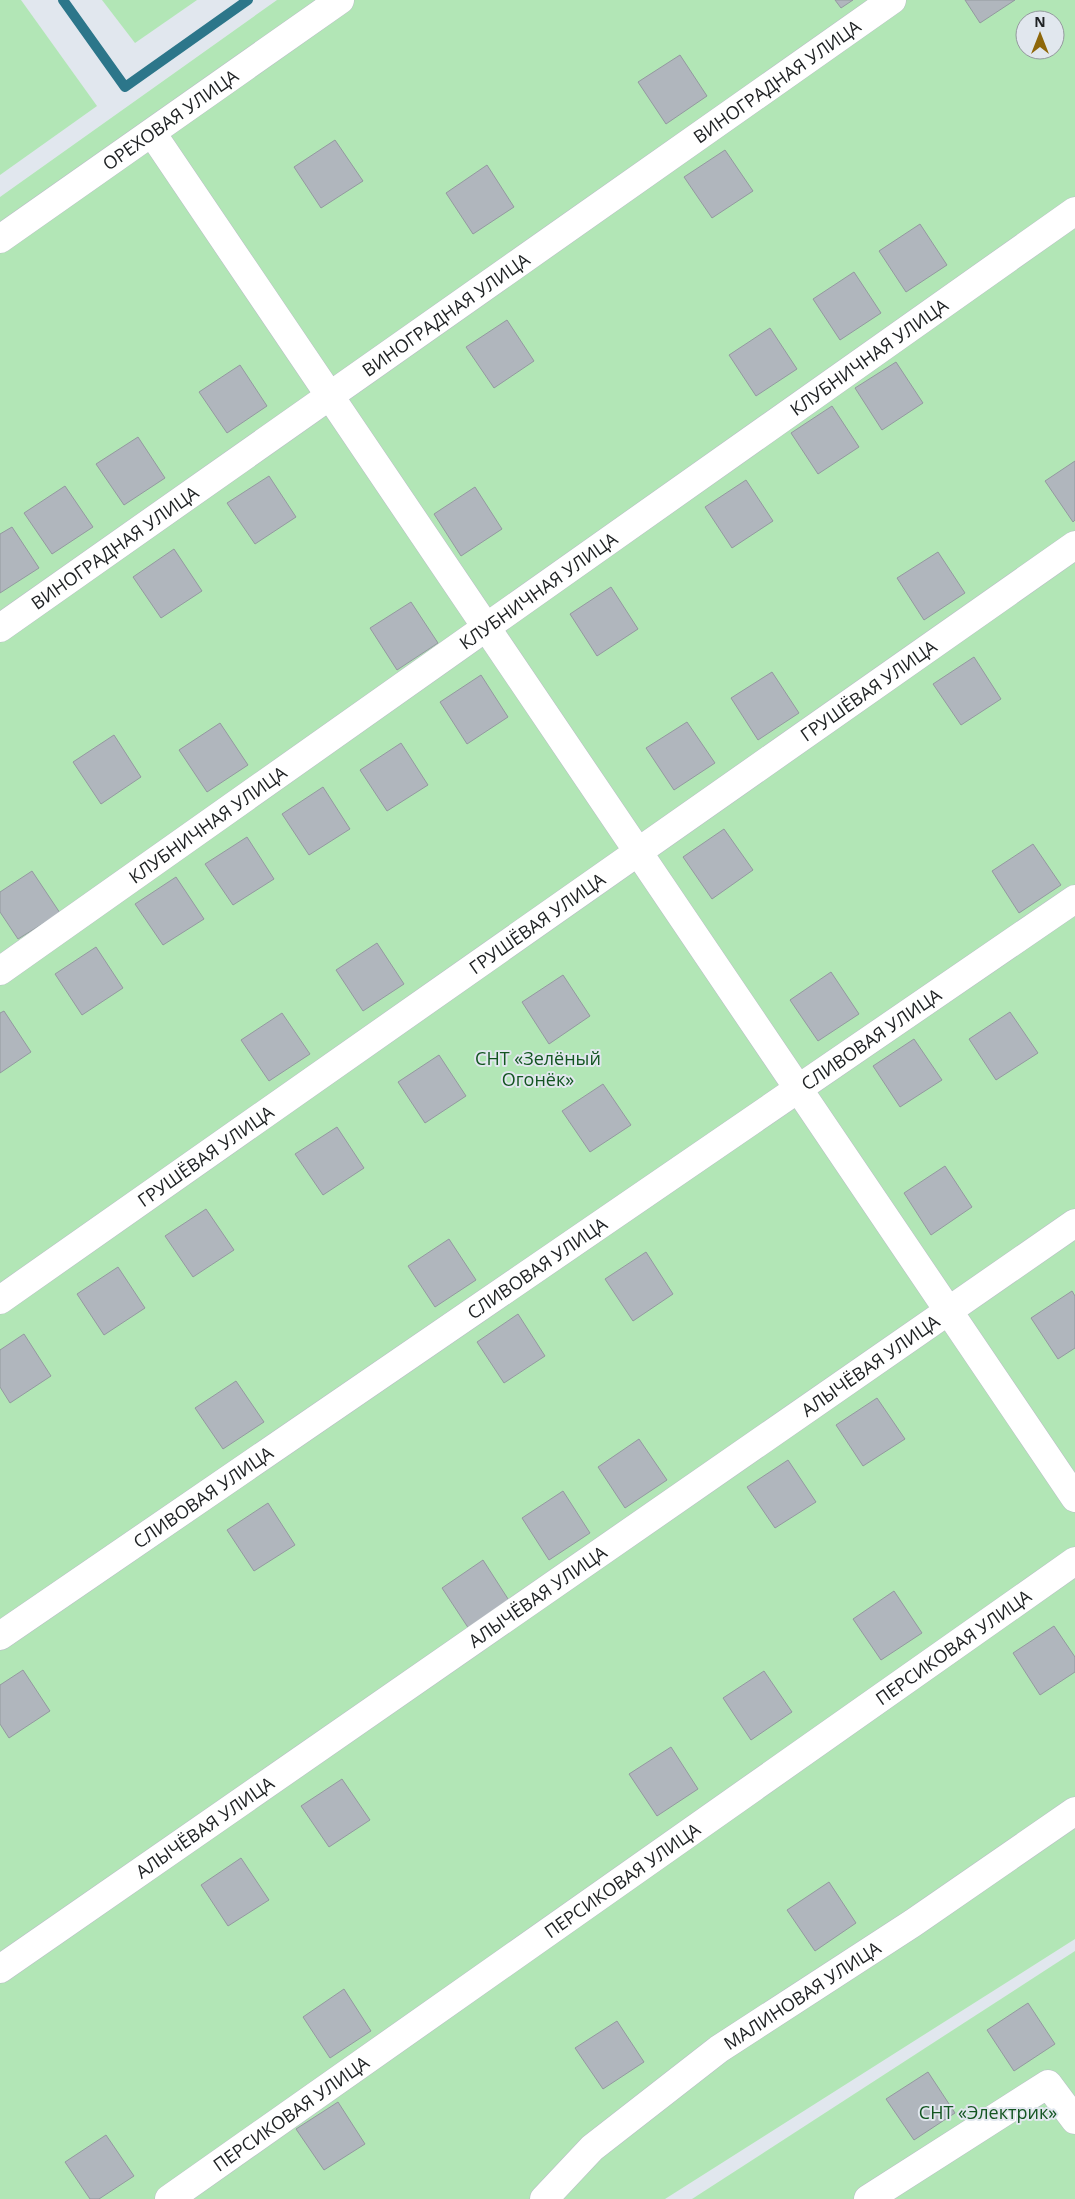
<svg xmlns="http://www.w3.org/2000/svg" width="1075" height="2199" font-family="'Open Sans',sans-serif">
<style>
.green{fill:#b2e6b6;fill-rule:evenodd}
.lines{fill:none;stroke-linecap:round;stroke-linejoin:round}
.stream{stroke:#2c768a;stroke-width:10}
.building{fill:#b0b6bd;stroke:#93999f}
.minor-casing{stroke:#b9bfc6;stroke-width:29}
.minor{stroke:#fff;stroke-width:28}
.labels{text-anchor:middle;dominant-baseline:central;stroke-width:4;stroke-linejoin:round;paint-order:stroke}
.street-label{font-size:18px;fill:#202325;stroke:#e1e7ee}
.park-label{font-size:18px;fill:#135521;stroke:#e1e7ee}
</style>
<rect width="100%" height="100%" fill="#e1e7ee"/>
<g class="green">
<path d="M 0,0 L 21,0 L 97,106 L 0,175 Z"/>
<path d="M 102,0 L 197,0 L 135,43 Z"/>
<path d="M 277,0 L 1075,0 L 1075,1939 L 665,2199 L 0,2199 L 0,197 ZM 1025,20 L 1055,20 L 1055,50 L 1025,50 Z"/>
<path d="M 1075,1951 L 1075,2199 L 692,2199 Z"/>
</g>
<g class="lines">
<path class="stream" d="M 63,0 L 125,87 L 248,0"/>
</g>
<g class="building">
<path d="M 835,0 L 853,0 L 841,8 Z"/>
<path d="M 965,0 L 1015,0 L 980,23 Z"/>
<path d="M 680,55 L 707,96 L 666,124 L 638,82 Z"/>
<path d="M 335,140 L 363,181 L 321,208 L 294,167 Z"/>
<path d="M 725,150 L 753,191 L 712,218 L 684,177 Z"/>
<path d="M 487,165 L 514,207 L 473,234 L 446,193 Z"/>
<path d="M 920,224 L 947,265 L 906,292 L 879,251 Z"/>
<path d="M 854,272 L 881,313 L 840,340 L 813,299 Z"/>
<path d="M 507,320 L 534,361 L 494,388 L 466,347 Z"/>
<path d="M 770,328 L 797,369 L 756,396 L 729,355 Z"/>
<path d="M 896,362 L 923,403 L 882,430 L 855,388 Z"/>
<path d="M 240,365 L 267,406 L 227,433 L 199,392 Z"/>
<path d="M 832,406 L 859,447 L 818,474 L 791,433 Z"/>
<path d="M 138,437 L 165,478 L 124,505 L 96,464 Z"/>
<path d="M 1075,461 L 1075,520 L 1073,522 L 1045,481 Z"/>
<path d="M 269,476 L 296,517 L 255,544 L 227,503 Z"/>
<path d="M 746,480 L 773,521 L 732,548 L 705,507 Z"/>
<path d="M 65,486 L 93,527 L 52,554 L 24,513 Z"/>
<path d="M 475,487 L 502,529 L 461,556 L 434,514 Z"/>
<path d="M 12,527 L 39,568 L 0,593 L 0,534 Z"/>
<path d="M 174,549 L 202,591 L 161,618 L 133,577 Z"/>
<path d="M 938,552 L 965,593 L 924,620 L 897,578 Z"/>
<path d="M 611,587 L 638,629 L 597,656 L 570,614 Z"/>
<path d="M 411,602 L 438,643 L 397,670 L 370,628 Z"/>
<path d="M 974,657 L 1001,699 L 961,725 L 933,684 Z"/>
<path d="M 772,672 L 799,713 L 758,740 L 731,698 Z"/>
<path d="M 481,675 L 508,717 L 467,744 L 440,702 Z"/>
<path d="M 687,722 L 715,763 L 674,790 L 646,748 Z"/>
<path d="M 220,723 L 248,765 L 207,792 L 179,750 Z"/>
<path d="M 114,735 L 141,777 L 101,804 L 73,762 Z"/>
<path d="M 401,743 L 428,785 L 387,811 L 360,770 Z"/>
<path d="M 323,787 L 350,829 L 309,855 L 282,814 Z"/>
<path d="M 724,829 L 753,870 L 712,899 L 683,857 Z"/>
<path d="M 247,837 L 274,879 L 233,905 L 205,864 Z"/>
<path d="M 1033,844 L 1061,885 L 1019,913 L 992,871 Z"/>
<path d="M 32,871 L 60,913 L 18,939 L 0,912 L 0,892 Z"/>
<path d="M 176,877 L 204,919 L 163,945 L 135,904 Z"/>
<path d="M 377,943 L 404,984 L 363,1011 L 336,970 Z"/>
<path d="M 96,947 L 123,988 L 82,1015 L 55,974 Z"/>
<path d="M 831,972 L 859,1014 L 818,1041 L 790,1000 Z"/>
<path d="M 563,975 L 590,1016 L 549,1044 L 522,1002 Z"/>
<path d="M 4,1011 L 31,1052 L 0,1073 L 0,1013 Z"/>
<path d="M 1010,1012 L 1038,1053 L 996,1080 L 969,1039 Z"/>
<path d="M 282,1013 L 310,1054 L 269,1081 L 241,1040 Z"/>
<path d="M 914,1039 L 942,1080 L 900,1107 L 873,1066 Z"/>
<path d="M 439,1055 L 466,1096 L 425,1123 L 398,1082 Z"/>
<path d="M 603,1084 L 631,1125 L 590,1152 L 562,1111 Z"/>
<path d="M 337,1127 L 364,1168 L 323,1195 L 295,1154 Z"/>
<path d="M 945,1166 L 972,1207 L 931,1235 L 904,1193 Z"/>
<path d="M 206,1209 L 234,1250 L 193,1277 L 165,1236 Z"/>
<path d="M 449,1239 L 476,1280 L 435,1307 L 408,1266 Z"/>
<path d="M 646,1252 L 673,1294 L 633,1321 L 605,1279 Z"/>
<path d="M 118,1267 L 145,1308 L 104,1335 L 77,1294 Z"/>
<path d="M 1072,1291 L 1075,1296 L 1075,1348 L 1058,1359 L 1031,1318 Z"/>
<path d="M 518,1314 L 545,1356 L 504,1383 L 477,1342 Z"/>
<path d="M 24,1334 L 51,1376 L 10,1403 L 0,1387 L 0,1350 Z"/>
<path d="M 236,1381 L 264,1422 L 223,1449 L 195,1408 Z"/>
<path d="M 877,1398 L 905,1439 L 863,1466 L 836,1425 Z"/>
<path d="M 639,1439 L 667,1480 L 625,1508 L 598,1467 Z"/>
<path d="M 788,1460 L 816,1502 L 775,1528 L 747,1487 Z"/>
<path d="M 563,1491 L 590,1533 L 549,1560 L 522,1518 Z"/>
<path d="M 268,1503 L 295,1545 L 254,1571 L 227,1530 Z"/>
<path d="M 483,1560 L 510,1602 L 469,1629 L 442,1588 Z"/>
<path d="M 894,1591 L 922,1633 L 881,1660 L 853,1619 Z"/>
<path d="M 1054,1626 L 1075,1657 L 1075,1672 L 1040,1695 L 1013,1653 Z"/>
<path d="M 23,1670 L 50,1711 L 9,1738 L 0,1724 L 0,1685 Z"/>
<path d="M 764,1671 L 792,1712 L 751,1740 L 723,1698 Z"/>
<path d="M 671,1747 L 698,1789 L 657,1816 L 629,1774 Z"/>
<path d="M 342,1779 L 370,1820 L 329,1847 L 301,1806 Z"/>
<path d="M 241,1858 L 269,1900 L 228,1926 L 201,1885 Z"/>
<path d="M 829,1882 L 856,1923 L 815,1951 L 787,1910 Z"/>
<path d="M 344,1989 L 371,2031 L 330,2058 L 303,2017 Z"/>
<path d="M 1028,2003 L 1055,2044 L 1014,2071 L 987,2030 Z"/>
<path d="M 617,2021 L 644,2062 L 603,2089 L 575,2048 Z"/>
<path d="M 928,2072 L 955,2113 L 914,2140 L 886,2099 Z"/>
<path d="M 338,2102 L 365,2144 L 324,2170 L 296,2129 Z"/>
<path d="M 106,2135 L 134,2176 L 99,2199 L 90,2199 L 65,2162 Z"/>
</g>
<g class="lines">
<g class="minor-casing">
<g id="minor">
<path d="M 152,133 L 1075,1498"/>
<path id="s1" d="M 0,239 L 340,0"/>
<path id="s2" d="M 0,628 L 892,0"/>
<path id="s3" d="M 0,971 L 1075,211"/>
<path id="s4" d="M 0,1300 L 1075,545"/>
<path id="s5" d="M 0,1636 L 1075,899"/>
<path id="s6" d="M 0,1969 L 1075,1223"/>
<path id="s7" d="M 169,2199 L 1075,1561"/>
<path id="s8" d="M 544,2199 L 592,2148 L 719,2049 L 913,1923 L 1075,1811"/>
<path d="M 868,2199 L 1048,2084 L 1075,2120"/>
</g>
</g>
<use href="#minor" class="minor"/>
</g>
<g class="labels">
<g class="street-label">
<text stroke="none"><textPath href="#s2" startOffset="950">ВИНОГРАДНАЯ УЛИЦА</textPath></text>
<text stroke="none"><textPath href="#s1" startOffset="208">ОРЕХОВАЯ УЛИЦА</textPath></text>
<text stroke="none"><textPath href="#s2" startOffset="545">ВИНОГРАДНАЯ УЛИЦА</textPath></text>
<text stroke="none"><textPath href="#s3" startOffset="1064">КЛУБНИЧНАЯ УЛИЦА</textPath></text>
<text stroke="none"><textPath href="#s2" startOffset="140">ВИНОГРАДНАЯ УЛИЦА</textPath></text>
<text stroke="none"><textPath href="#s3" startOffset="659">КЛУБНИЧНАЯ УЛИЦА</textPath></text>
<text stroke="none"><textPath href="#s4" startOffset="1061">ГРУШЁВАЯ УЛИЦА</textPath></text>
<text stroke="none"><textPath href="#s3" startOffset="254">КЛУБНИЧНАЯ УЛИЦА</textPath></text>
<text stroke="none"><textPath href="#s4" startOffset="656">ГРУШЁВАЯ УЛИЦА</textPath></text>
<text stroke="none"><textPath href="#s5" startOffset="1056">СЛИВОВАЯ УЛИЦА</textPath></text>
<text stroke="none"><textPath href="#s4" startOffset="251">ГРУШЁВАЯ УЛИЦА</textPath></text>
<text stroke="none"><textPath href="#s5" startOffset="651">СЛИВОВАЯ УЛИЦА</textPath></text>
<text stroke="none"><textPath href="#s6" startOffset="1059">АЛЫЧЁВАЯ УЛИЦА</textPath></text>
<text stroke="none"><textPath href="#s5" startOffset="246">СЛИВОВАЯ УЛИЦА</textPath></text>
<text stroke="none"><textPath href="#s6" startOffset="654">АЛЫЧЁВАЯ УЛИЦА</textPath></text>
<text stroke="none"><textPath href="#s7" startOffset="959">ПЕРСИКОВАЯ УЛИЦА</textPath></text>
<text stroke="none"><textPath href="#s6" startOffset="249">АЛЫЧЁВАЯ УЛИЦА</textPath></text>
<text stroke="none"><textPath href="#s7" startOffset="554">ПЕРСИКОВАЯ УЛИЦА</textPath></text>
<text stroke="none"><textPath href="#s8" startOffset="330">МАЛИНОВАЯ УЛИЦА</textPath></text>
<text stroke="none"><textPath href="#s7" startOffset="149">ПЕРСИКОВАЯ УЛИЦА</textPath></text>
</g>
<g class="park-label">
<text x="538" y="1058">СНТ «Зелёный<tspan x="538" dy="21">Огонёк»</tspan></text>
<text x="988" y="2112">СНТ «Электрик»</text>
</g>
</g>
<g transform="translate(1040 35)"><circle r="24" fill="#e1e7ee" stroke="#94999e"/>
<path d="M0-4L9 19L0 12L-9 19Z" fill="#8e670a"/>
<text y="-8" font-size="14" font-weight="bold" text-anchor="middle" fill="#202325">N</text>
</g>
</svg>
